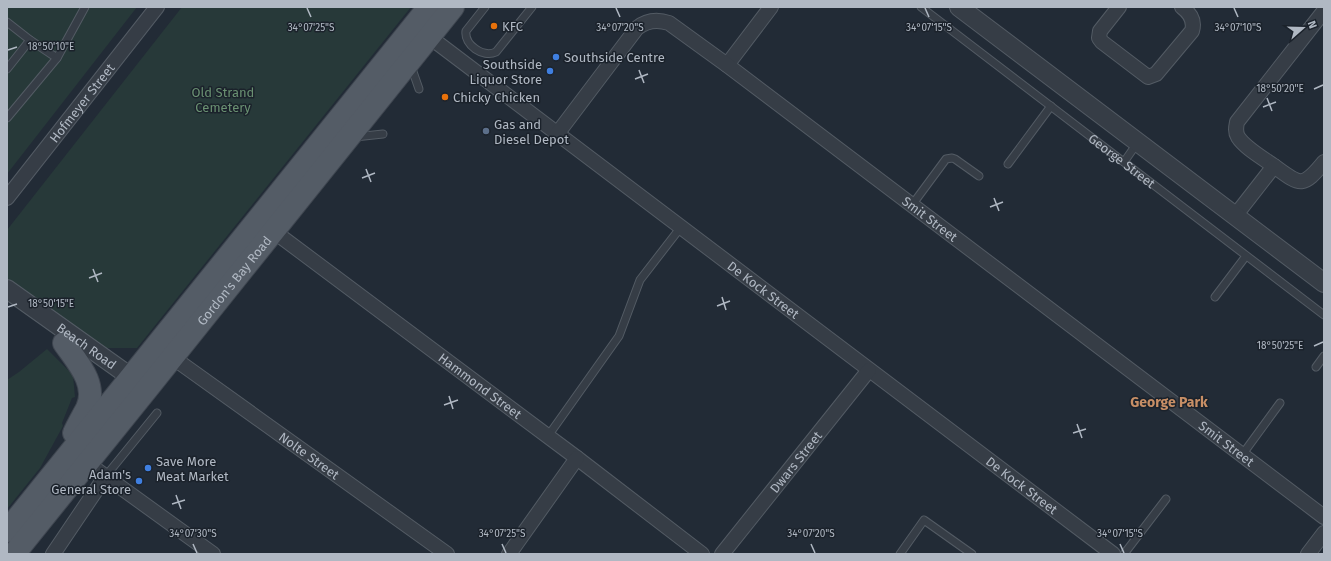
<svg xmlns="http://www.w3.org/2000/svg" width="1331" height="561" font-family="'Fira Sans',sans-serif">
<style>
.green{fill:#273939}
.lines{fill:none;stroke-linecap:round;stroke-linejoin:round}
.service-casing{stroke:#535b64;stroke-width:9}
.minor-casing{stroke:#535b64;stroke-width:16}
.tertiary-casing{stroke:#535b64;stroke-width:20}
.primary-casing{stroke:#3f4650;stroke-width:24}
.service{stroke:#363d46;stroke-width:7}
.minor{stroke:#363d46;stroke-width:14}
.tertiary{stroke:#363d46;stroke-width:18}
.primary{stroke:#545c66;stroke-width:22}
.ticks{fill:none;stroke:#b0b8c3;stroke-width:1.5}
.food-dot{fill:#e8710a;stroke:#1b222b;stroke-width:1.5}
.shop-dot{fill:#3f7fe0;stroke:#1b222b;stroke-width:1.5}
.service-dot{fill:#5c6f8a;stroke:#1b222b;stroke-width:1.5}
.labels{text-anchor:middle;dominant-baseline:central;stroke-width:3;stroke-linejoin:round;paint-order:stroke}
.poi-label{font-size:13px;fill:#b0b8c3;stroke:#1b222b;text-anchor:start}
.park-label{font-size:13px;fill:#6a9172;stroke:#1b222b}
.street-label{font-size:13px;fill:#b0b8c3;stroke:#1b222b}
.neighbourhood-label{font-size:14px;font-weight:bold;fill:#c88f66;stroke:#1b222b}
.ticks-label{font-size:10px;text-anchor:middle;fill:#b0b8c3;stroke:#1b222b;stroke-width:3;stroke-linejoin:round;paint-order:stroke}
</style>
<rect width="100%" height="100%" fill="#222b36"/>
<g class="green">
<path d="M 7,7 L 137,7 L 7,174 Z"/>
<path d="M 182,7 L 411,7 L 137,348 L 105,348 L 7,278 L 7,230 Z"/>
<path d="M 47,349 L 73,375 L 75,397 L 72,398 L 62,423 L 63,426 L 40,468 L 7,509 L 7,380 L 19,372 Z"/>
</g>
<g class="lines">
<g class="service-casing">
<g id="service">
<path d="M 485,7 L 466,31 C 464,45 483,58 496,52 L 532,7"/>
<path id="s1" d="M 921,7 L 1324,315"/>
<path d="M 7,22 L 30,40 L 57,58"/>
<path d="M 411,66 L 419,89"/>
<path d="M 7,69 L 30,40"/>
<path d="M 7,118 L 57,58 L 85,7"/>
<path d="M 355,137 L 383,134"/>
<path d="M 1124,162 L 1138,142"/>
<path d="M 1008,164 L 1051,106"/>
<path d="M 912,205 L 946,159 L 952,158 L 955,159 L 979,176"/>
<path d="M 1215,297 L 1246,256"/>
<path d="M 1316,367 L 1324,356"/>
<path d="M 548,436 L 619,336 L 640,280 L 681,227"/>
<path d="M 1242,455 L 1280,403"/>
<path d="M 105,477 L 157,413"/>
<path d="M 900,554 L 924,520 L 972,554"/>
<path d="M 1124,554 L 1166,499"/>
</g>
</g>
<g class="minor-casing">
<g id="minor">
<path d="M 1119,7 L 1100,31 L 1099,38 L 1102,42 L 1148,77 L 1156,74 L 1192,31 C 1195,21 1190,13 1182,7"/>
<path id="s2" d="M 423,32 L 1113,554"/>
<path d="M 727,65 L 771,7"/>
<path id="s3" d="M 557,134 L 637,28 C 647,20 657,19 669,23 L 727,65 L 1324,517"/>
<path d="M 1274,166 C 1263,158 1245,148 1238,137 C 1235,132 1236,127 1237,122 L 1324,11"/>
<path id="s4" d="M 7,198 L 157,7"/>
<path d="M 1235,216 L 1274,166 C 1300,185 1302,189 1324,162"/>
<path id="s5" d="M 268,227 L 577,458 L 702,554"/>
<path id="s6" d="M 172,357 L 447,554"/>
<path d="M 87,463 L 213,554"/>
<path d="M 53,554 L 105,477"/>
<path d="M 509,554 L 577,458"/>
<path id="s7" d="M 722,554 L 869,370"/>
<path d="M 1308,554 L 1324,533"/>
</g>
</g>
<g class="tertiary-casing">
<g id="tertiary">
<path d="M 959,7 L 1324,283"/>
<path id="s8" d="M 7,289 L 142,385"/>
</g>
</g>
<g class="primary-casing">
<g id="primary">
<path d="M 64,343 C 77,362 98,384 87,408 C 83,416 78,424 74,433"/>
<path d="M 7,531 L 429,7"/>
<path id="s9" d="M 14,554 L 147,389 L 453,7"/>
</g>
</g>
<use href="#service" class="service"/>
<use href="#minor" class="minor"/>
<use href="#tertiary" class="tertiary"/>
<use href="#primary" class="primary"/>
</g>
<path class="ticks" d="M 307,8 L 311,17M 616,8 L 620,17M 925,8 L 929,17M 1234,8 L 1238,17M 8,50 L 17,47M 639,70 L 644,83M 635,79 L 648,74M 1314,89 L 1323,85M 1267,98 L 1272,111M 1263,107 L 1276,102M 366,169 L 371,182M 362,178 L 375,173M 994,198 L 999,211M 990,207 L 1003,202M 93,269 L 98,282M 89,278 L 102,273M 722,297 L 726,310M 717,306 L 730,301M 8,307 L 17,304M 1314,346 L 1323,342M 449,396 L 453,409M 444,405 L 458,400M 1077,424 L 1082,438M 1073,433 L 1086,429M 176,495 L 181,509M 172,504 L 185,500M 193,544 L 197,553M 502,544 L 506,553M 811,544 L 815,553M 1120,544 L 1124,553"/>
<g class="food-dot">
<circle cx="494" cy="26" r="4"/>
<circle cx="445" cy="97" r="4"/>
</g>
<g class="shop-dot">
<circle cx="556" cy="57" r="4"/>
<circle cx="550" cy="71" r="4"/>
<circle cx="148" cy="468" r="4"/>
<circle cx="139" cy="481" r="4"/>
</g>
<circle class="service-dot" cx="486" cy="131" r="4"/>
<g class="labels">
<g class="poi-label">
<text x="502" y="26">KFC</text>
<text x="564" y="57">Southside Centre</text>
<text x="542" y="64" text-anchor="end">Southside<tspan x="542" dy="15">Liquor Store</tspan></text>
<text x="453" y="97">Chicky Chicken</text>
<text x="494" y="124">Gas and<tspan x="494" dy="15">Diesel Depot</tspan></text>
<text x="156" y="461">Save More<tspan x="156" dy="15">Meat Market</tspan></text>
<text x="131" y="474" text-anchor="end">Adam's<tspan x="131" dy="15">General Store</tspan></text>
</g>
<g class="park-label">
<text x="223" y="92">Old Strand<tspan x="223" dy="15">Cemetery</tspan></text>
</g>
<g class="street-label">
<text stroke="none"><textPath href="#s4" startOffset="121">Hofmeyer Street</textPath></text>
<text stroke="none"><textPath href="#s1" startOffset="253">George Street</textPath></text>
<text stroke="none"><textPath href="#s3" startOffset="493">Smit Street</textPath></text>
<text stroke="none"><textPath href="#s9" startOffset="351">Gordon's Bay Road</textPath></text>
<text stroke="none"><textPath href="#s2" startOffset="427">De Kock Street</textPath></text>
<text stroke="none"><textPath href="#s8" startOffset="98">Beach Road</textPath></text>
<text stroke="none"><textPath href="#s5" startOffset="265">Hammond Street</textPath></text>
<text stroke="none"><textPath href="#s3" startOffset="865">Smit Street</textPath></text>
<text stroke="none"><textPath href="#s6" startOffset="169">Nolte Street</textPath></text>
<text stroke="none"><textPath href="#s7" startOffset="118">Dwars Street</textPath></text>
<text stroke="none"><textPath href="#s2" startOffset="751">De Kock Street</textPath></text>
</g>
<g class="neighbourhood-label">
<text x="1169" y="402">George Park</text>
</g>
</g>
<g class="ticks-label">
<text x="311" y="31">34°07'25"S</text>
<text x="620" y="31">34°07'20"S</text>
<text x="929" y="31">34°07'15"S</text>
<text x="1238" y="31">34°07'10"S</text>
<text x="51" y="50">18°50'10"E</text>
<text x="1280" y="92">18°50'20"E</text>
<text x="51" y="307">18°50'15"E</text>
<text x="1280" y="349">18°50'25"E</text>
<text x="193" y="537">34°07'30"S</text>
<text x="502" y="537">34°07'25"S</text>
<text x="811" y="537">34°07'20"S</text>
<text x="1120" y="537">34°07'15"S</text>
</g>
<rect width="1331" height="561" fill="none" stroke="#b0b8c3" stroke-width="16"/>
<g transform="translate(1303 28) rotate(70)" stroke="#1b222b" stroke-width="3" paint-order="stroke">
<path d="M0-3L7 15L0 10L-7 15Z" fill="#b0b8c3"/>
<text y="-6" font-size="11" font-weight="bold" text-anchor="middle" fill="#b0b8c3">N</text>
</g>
</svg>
